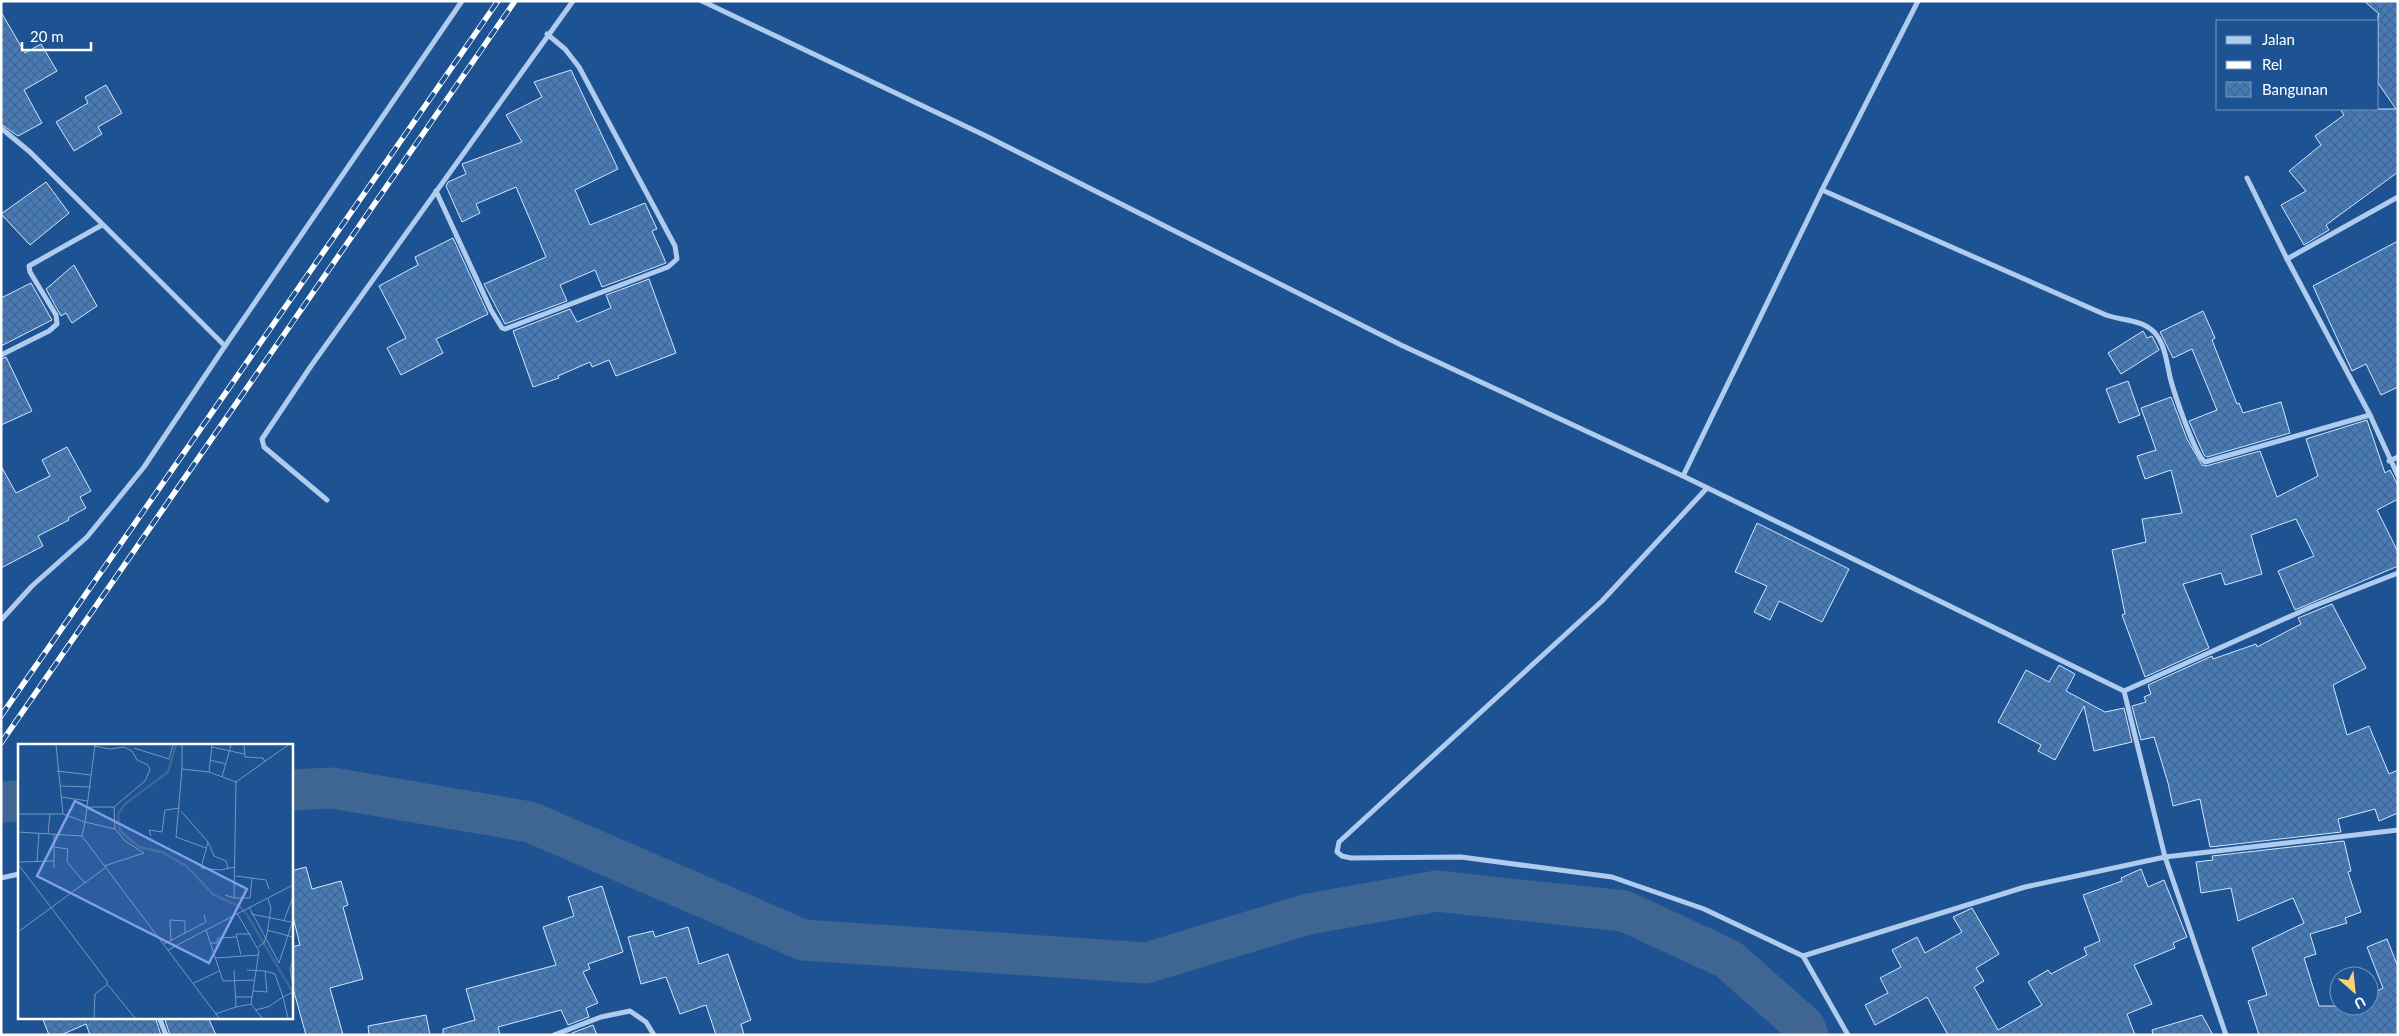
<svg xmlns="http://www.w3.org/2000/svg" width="2399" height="1036" font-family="Lato,sans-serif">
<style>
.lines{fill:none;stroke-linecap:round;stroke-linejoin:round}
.river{stroke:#3f6593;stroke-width:41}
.building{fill:url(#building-cross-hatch);stroke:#d5e6fa}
.minor{stroke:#afccee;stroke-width:5}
.rail-casing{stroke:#fff;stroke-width:5.5}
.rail{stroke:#1d5293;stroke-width:4;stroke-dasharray:11;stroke-linecap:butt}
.inset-river{fill:none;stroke:#3f6593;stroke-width:2.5}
.inset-road{fill:none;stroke:#7797be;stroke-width:1}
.view{fill:#839eea;fill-opacity:0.15;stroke:#839eea;stroke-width:2.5}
.inset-edge{fill:none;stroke:#fff;stroke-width:2.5}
</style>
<defs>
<pattern id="building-cross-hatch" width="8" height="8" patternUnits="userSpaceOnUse" patternTransform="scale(1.25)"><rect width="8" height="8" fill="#457bba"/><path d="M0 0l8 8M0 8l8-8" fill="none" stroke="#486688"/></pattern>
</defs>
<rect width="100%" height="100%" fill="#1d5293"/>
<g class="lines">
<g class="river">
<path d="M 291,790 L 332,788 L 530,822 L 803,940 L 1146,963 L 1308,914 L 1437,891 L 1624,911 L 1728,959 L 1804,1026 L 1808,1035"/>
<path d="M 1,802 L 19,801"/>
</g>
</g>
<g class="building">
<path d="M 2364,1 L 2398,1 L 2398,172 L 2326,225 L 2329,230 L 2304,245 L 2281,205 L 2306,191 L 2289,171 L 2321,145 L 2315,136 L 2344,115 L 2340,109 L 2396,109 L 2378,83 L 2378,15 L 2379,14 Z"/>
<path d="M 1,12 L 25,53 L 41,44 L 57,71 L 24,90 L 42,123 L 18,136 L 1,124 Z"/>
<path d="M 571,70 L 618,169 L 575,190 L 590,225 L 645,203 L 657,229 L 652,231 L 666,263 L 602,287 L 595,270 L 560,285 L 567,301 L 505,324 L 484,284 L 546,257 L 516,187 L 476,204 L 480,213 L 462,222 L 446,186 L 448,182 L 466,174 L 462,164 L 522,142 L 506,115 L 542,97 L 534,82 Z"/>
<path d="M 106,85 L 122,113 L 98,127 L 102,134 L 74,151 L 56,122 L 88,103 L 85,97 Z"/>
<path d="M 46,182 L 69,213 L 30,245 L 1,214 Z"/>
<path d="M 453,238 L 488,314 L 436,339 L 443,353 L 401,375 L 387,348 L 406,338 L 379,286 L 418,265 L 415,257 Z"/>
<path d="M 2398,241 L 2398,387 L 2381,395 L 2366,364 L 2352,371 L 2313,286 Z"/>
<path d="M 74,265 L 97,306 L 72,323 L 66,313 L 61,316 L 46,289 Z"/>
<path d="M 649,279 L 676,353 L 616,376 L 609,360 L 592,367 L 590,362 L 558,376 L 559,378 L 533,387 L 513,331 L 570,309 L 577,322 L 611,308 L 606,295 Z"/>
<path d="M 31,283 L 52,320 L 1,346 L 1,298 Z"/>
<path d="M 2203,311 L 2215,338 L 2212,340 L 2237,404 L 2239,403 L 2243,413 L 2281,402 L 2290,433 L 2207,457 L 2204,455 L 2189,421 L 2217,410 L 2192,349 L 2173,358 L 2160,332 Z"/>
<path d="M 2143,331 L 2147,338 L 2152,336 L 2159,350 L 2121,374 L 2108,353 Z"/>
<path d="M 6,357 L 32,411 L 1,425 L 1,359 Z"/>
<path d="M 2128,381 L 2140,415 L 2119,423 L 2106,389 Z"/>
<path d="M 2171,397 L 2187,439 L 2202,465 L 2206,466 L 2260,451 L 2277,497 L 2318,476 L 2306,439 L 2367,420 L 2385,473 L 2390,470 L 2398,485 L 2398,499 L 2377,510 L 2398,552 L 2398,566 L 2295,610 L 2278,571 L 2314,556 L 2296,519 L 2251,535 L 2262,574 L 2225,585 L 2221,573 L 2183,584 L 2209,648 L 2145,677 L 2122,615 L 2125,614 L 2112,550 L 2146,542 L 2142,519 L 2182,513 L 2171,470 L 2145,479 L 2137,456 L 2156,450 L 2141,408 Z"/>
<path d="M 67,447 L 91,491 L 80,497 L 86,508 L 68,518 L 69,520 L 38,536 L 43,546 L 1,568 L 1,466 L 16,493 L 50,476 L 42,460 Z"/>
<path d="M 1757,523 L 1849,569 L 1822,622 L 1779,601 L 1770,620 L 1754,612 L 1767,586 L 1735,572 Z"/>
<path d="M 2332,604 L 2366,668 L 2333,685 L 2347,735 L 2369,726 L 2389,774 L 2398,770 L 2398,813 L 2379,821 L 2375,809 L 2338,819 L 2341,832 L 2210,847 L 2200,799 L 2173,806 L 2168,783 L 2154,737 L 2141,740 L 2132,706 L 2146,702 L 2144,697 L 2151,694 L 2148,685 L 2212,656 L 2213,659 L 2256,644 L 2257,647 L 2301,624 L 2298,618 Z"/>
<path d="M 2059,665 L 2075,674 L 2066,691 L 2105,712 L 2124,708 L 2132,742 L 2094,751 L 2084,706 L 2055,760 L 2038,751 L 2041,745 L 1998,722 L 2026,670 L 2049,682 Z"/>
<path d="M 2344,841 L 2351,871 L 2348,872 L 2361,912 L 2345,918 L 2347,923 L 2310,934 L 2316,954 L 2304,958 L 2319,1006 L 2369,1006 L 2369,995 L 2383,988 L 2367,947 L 2387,939 L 2398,967 L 2398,1035 L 2259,1035 L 2248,1001 L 2267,995 L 2252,948 L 2304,923 L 2293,898 L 2238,921 L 2231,888 L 2201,893 L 2196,862 L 2213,860 L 2212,856 Z"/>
<path d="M 306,867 L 312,889 L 341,881 L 348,905 L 343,907 L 363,979 L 330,988 L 343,1035 L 306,1035 L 291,981 L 291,947 L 300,945 L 291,909 L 291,871 Z"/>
<path d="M 2141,869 L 2148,887 L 2164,880 L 2187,937 L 2173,943 L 2175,948 L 2134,965 L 2152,1004 L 2127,1014 L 2135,1035 L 1948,1035 L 1927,997 L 1875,1025 L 1865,1005 L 1888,993 L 1880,978 L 1901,967 L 1892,950 L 1917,937 L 1925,953 L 1962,932 L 1953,917 L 1972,908 L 1999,954 L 1976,968 L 1984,981 L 1974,987 L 1998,1030 L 2042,1005 L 2028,982 L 2048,970 L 2051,974 L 2087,955 L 2084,948 L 2100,941 L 2083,895 L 2122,881 L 2121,878 Z"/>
<path d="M 602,886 L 623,952 L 588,964 L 590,969 L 583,972 L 598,1003 L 586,1008 L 589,1017 L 568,1025 L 561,1010 L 498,1027 L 500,1035 L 443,1035 L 443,1029 L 475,1020 L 466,989 L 556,965 L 543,927 L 574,916 L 568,897 Z"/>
<path d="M 688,927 L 699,964 L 728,954 L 751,1020 L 741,1024 L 744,1035 L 716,1035 L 706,1005 L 680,1014 L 666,977 L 641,984 L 628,937 L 653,931 L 655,937 Z"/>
<path d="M 426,1015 L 430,1035 L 369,1035 L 368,1026 Z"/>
<path d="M 2202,1015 L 2213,1035 L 2153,1035 L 2152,1030 Z"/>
<path d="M 42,1017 L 155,1017 L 161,1035 L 90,1035 L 86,1024 L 61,1035 L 49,1035 Z"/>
<path d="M 164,1017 L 208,1017 L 216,1035 L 170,1035 Z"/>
<path d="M 593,1025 L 597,1035 L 572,1035 L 572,1033 Z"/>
</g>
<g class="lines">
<g class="minor">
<path d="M 702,1 L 986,136 L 1401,345 L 1683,476 L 2124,691"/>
<path d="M 1,128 L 30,152 L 225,346 L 144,467 L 87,537 L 32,586 L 1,620"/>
<path d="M 2247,178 L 2287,259 L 2370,415 L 2398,476"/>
<path d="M 1822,190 L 2106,315 C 2123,321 2142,319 2155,333 C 2166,346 2167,366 2171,381 C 2175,395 2195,455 2205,462 L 2370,415"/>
<path d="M 436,191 L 491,310 L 502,328 L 505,329 L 668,267 L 677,259 L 675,246 L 579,67 L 565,49 L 547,34"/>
<path d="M 2287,259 L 2398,197"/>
<path d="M 225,346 L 462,1"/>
<path d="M 1,355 L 49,331 L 57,324 L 56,315 L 30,272 L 29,266 L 102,225"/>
<path d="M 2389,461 L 2398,457"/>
<path d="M 1683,476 L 1822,190 L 1918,1"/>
<path d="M 1707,488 L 1602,601 L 1339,842 L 1337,852 L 1342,856 L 1351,858 L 1461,857 L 1612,877 L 1704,909 L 1803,956"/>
<path d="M 327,500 L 264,447 L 262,439 L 311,366 L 573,1"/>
<path d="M 2124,691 L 2165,857 L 2398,830"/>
<path d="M 2124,691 L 2311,607 L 2398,573"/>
<path d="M 1,878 L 19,874"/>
<path d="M 159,1017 L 166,1035"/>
<path d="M 554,1035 L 601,1017 L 630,1011 L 646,1022 L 654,1035"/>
<path d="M 1848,1035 L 1803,956 L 2025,887 L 2165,857 L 2226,1035"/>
</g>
<g class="rail-casing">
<g id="rail">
<path d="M 1,716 L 498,1"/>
<path d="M 1,743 L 515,1"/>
</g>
</g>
<use href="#rail" class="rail"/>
</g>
<g transform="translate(18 744)">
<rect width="275" height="275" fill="#1d5293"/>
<path class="inset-river" d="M 158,1 L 150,28 L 107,60 L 100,70 L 102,87 L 121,103 L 144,108 L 168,122 L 196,151 L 221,162 L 228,169 L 274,247 L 275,253"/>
<path class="inset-road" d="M 38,1 L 45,70M 77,1 L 67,78 L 97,85 L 96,63M 164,1 L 164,25M 226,1 L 227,13 L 245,14 L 247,18M 194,3 L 226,10M 116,4 L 151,15 L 155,1M 192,16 L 208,20M 39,27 L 73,31M 191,28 L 194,1M 204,33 L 213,1M 42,42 L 73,43M 43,53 L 70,57M 69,63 L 96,63 L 127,37 L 132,26 L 130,21 L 119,16 L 114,7 L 106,3 L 92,5 L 76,2M 163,67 L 190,98 L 196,112 L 208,117 L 210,124M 0,70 L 45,70 L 67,78 L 64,92M 97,85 L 107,97 L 126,109M 0,88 L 64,92M 30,90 L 32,70M 36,90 L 36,124M 64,92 L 201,274M 133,92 L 131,86 L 144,88 L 147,66 L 162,64M 190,98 L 183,124 L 202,126 L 217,123M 36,103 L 50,105 L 49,118 L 67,139M 188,104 L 158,93 L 164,25 L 191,28 L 218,38M 0,118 L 36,117M 19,118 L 21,89M 0,120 L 89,237 L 89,241 L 77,250 L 76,274M 86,122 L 126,109M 218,132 L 248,136 L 251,145M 207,151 L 216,154 L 218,38 L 270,1M 216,154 L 232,154 L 234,134M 231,163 L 261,219 L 275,176M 219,169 L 241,207 L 233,260 L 244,274M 233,170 L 273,178M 266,176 L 275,153M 249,186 L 275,193M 0,188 L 87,124M 153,197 L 152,176 L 167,177 L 167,190M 192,199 L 199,199 L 200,194 L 218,193M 146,200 L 188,178 L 186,171M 240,203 L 246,199 L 249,190 L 253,164 L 250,155M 150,206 L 188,186M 223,211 L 218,190 L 233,190M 197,214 L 241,211M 275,217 L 272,225 L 275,240M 216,226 L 218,263 L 233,260M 229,226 L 247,227 L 249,248 L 235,247M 237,236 L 205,237 L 188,186 L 275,141M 176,239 L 201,227M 90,241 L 117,274M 217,253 L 234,253M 237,266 L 250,263 L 265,253 L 257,230 L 247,227M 197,270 L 218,263M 270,274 L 265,253 L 275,248"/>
<path class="view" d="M 57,57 L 229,145 L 191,219 L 19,132 Z"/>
<rect width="275" height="275" class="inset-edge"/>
</g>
<rect width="2399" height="1036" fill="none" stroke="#ffffff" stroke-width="5"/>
<rect x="2216" y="20" width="162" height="90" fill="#1d5293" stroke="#7797be"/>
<rect x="2226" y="36" width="25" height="8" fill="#afccee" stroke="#7797be"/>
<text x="2262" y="45" font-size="15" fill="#ffffff">Jalan</text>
<rect x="2226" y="61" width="25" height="8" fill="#ffffff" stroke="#7797be"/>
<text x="2262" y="70" font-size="15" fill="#ffffff">Rel</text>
<rect x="2226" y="82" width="25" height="15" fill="url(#building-cross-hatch)" stroke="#7797be"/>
<text x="2262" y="95" font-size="15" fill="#ffffff">Bangunan</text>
<g transform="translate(2354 991) rotate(153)"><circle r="24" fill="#1d5293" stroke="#7797be"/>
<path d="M0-4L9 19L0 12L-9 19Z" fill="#fed26d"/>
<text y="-8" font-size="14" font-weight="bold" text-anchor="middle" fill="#ffffff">U</text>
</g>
<path d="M22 42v8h69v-8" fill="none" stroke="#ffffff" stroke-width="2.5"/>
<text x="30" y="42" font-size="15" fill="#ffffff" stroke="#1d5293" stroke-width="4" paint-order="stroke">20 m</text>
</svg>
